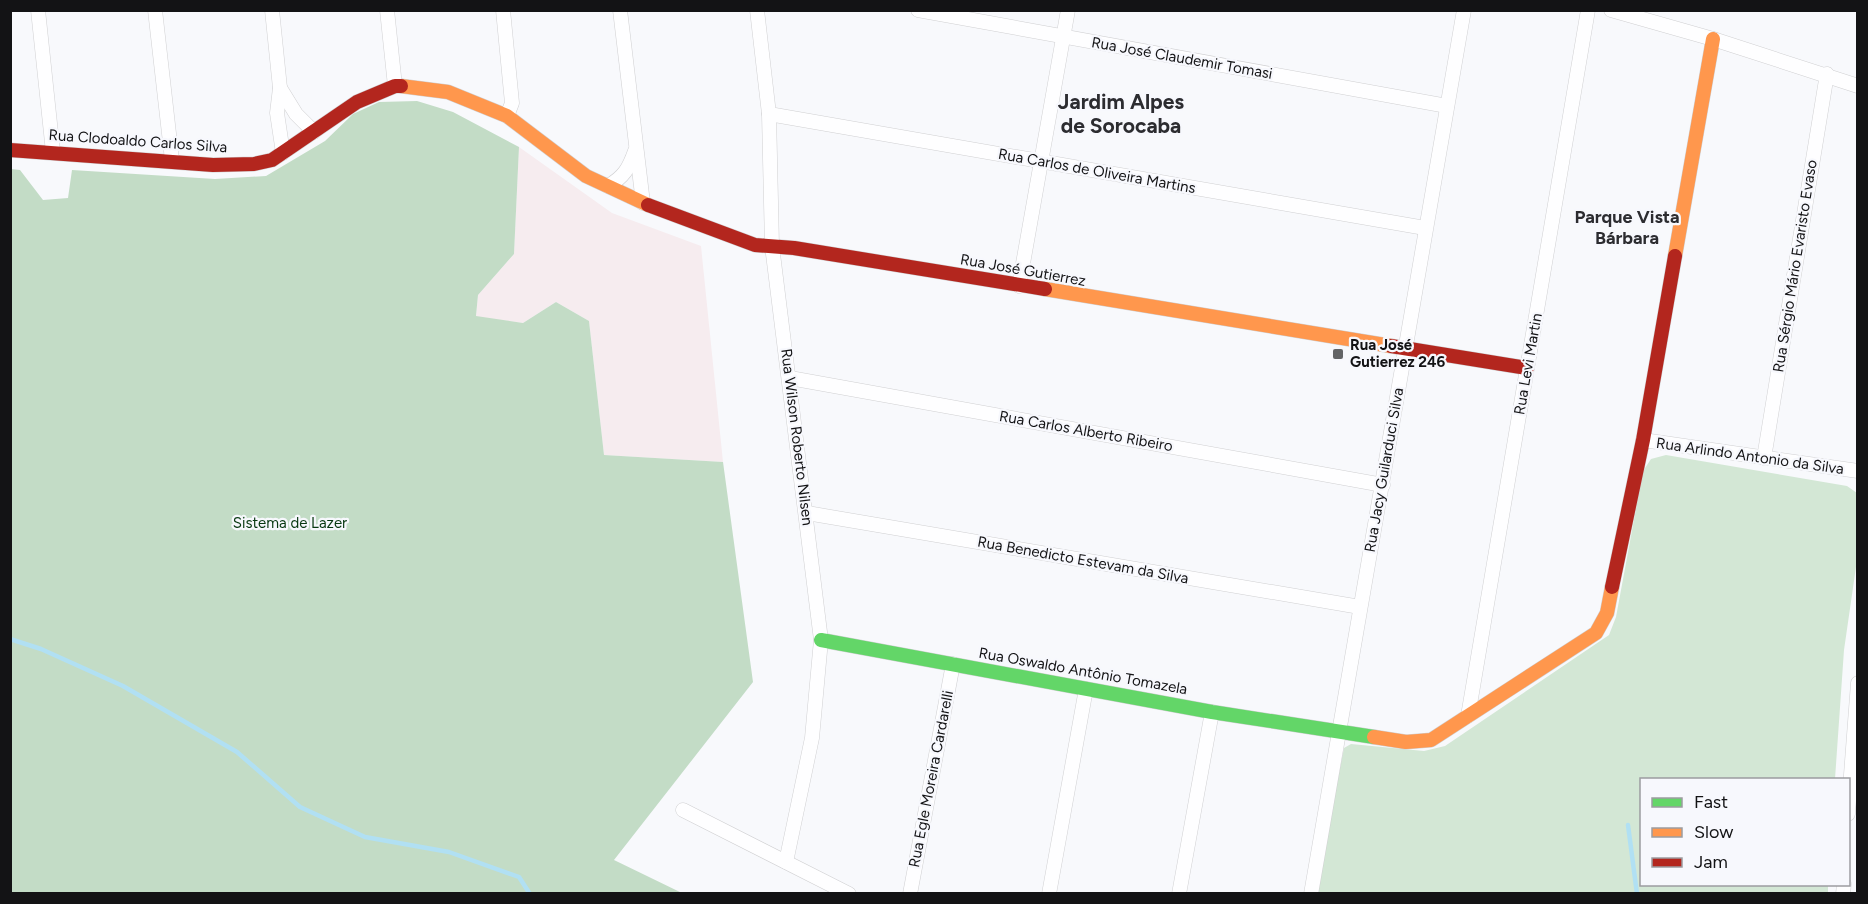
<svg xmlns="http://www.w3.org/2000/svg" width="1868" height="904" font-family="Figtree,sans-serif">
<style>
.education{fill:#f6ecef}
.green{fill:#d3e7d5}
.forest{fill:#c3dcc6}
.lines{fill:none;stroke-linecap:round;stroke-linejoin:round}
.stream{stroke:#b1e0f3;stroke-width:4.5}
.street-casing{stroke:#d0d0d2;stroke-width:15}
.fast-casing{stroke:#d0d0d2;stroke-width:15}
.slow-casing{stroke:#d0d0d2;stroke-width:15}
.jam-casing{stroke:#d0d0d2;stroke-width:15}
.street{stroke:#fefeff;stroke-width:14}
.fast{stroke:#63d668;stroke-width:14}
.slow{stroke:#ff974d;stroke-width:14}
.jam{stroke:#b3261e;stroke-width:14}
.poi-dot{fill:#636466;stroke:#f7f8fd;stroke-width:2}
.labels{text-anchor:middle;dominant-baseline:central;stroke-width:4.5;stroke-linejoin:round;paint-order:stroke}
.street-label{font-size:15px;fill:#131315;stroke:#f7f8fd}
.poi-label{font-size:15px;font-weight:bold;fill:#131315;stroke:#f7f8fd;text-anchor:start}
.park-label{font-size:15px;fill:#073810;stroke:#f7f8fd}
.quarter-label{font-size:18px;font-weight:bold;fill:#2c2c30;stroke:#f7f8fd}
.district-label{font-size:21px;font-weight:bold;fill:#2c2c30;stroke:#f7f8fd}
</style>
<rect width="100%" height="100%" fill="#f8f9fc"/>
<path class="education" d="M 519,147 L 612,213 L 701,246 L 723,462 L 604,455 L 589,321 L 556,302 L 523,323 L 476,317 L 478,295 L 514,254 Z"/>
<path class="green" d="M 1666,455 L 1847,486 L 1857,493 L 1857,560 L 1844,650 L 1835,779 L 1642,780 L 1642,884 L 1828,885 L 1828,893 L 1315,894 L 1344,748 L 1351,744 L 1424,751 L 1445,746 L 1609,635 L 1616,617 L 1643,471 L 1651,459 Z"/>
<path class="forest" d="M 417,101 L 453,112 L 519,147 L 514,254 L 478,295 L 476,316 L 523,323 L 556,302 L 589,321 L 604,455 L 723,462 L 753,682 L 614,860 L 682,893 L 11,894 L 11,169 L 20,170 L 43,200 L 68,198 L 72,170 L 215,179 L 266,176 L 325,141 L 353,114 L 379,102 Z"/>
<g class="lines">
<g class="stream">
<path d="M 10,639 L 41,649 L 123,686 L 237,752 L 300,807 L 365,837 L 449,852 L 519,877 L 530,894"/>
<path d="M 1628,825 L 1637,894"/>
</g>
<g class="street-casing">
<g id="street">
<path d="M 38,10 L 53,152"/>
<path d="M 155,10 L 172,160"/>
<path d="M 272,10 L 280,88 L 277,113 L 283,153"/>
<path d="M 387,10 L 395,86"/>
<path d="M 503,10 L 512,103 L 507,116"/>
<path d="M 620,10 L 643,203"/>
<path d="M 757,10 L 769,114 L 772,246 L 821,640 L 812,738 L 786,862"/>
<path d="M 918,10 L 1447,106"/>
<path d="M 1611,10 L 1713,39 L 1858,86"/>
<path d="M 280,88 L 296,114 L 314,132"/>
<path d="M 769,114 L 1425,228"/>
<path d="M 608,186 C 624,177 629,168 635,151"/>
<path d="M 1019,286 L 1068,10"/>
<path d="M 790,378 L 1383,485"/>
<path d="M 1643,440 L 1858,471"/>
<path d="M 1764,458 L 1827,74"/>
<path d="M 807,513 L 1360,607"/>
<path d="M 1468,716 L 1588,10"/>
<path d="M 683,810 L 849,894"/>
<path d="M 1848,814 L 1858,683"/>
<path d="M 910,894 L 953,664"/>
<path d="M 1049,894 L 1086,689"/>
<path d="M 1179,894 L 1212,712"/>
<path d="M 1311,894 L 1464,10"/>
<path d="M 1843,894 L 1844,884"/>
</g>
</g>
<g class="fast-casing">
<path id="fast" d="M 821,640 L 1212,712 L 1374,737"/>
</g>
<g class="slow-casing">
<g id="slow">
<path d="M 401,86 L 448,92 L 507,116 L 586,176 L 648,205"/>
<path d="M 1675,256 L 1713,39"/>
<path d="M 1045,289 L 1391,346"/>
<path d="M 1374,737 L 1406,742 L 1431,740 L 1596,633 L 1607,613 L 1612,587"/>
</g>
</g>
<g class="jam-casing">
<g id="jam">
<path d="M 10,150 L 213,165 L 254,164 L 272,160 L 357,102 L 395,86 L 401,86"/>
<path d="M 648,205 L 755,245 L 794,248 L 1045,289"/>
<path d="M 1391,346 L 1527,368"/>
<path d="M 1612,587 L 1643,440 L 1675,256"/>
</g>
</g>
<use href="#street" class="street"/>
<use href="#fast" class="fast"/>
<use href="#slow" class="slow"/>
<use href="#jam" class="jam"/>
</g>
<rect class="poi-dot" x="1332" y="348" width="12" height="12" rx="3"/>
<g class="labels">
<g class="street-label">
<text transform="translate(1182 58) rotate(10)">Rua José Claudemir Tomasi</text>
<text transform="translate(138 141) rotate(4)">Rua Clodoaldo Carlos Silva</text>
<text transform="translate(1097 171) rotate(10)">Rua Carlos de Oliveira Martins</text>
<text transform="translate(1795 266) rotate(-81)">Rua Sérgio Mário Evaristo Evaso</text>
<text transform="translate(1023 270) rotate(10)">Rua José Gutierrez</text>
<text transform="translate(1528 364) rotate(-80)">Rua Levi Martin</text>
<text transform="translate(1086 431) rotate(10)">Rua Carlos Alberto Ribeiro</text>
<text transform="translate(797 437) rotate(83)">Rua Wilson Roberto Nilsen</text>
<text transform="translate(1750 456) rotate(8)">Rua Arlindo Antonio da Silva</text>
<text transform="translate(1384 470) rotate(-80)">Rua Jacy Guilarduci Silva</text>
<text transform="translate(1083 560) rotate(10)">Rua Benedicto Estevam da Silva</text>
<text transform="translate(1083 671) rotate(10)">Rua Oswaldo Antônio Tomazela</text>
<text transform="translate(931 779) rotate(-79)">Rua Egle Moreira Cardarelli</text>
</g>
<g class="poi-label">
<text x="1350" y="345">Rua José<tspan x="1350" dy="17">Gutierrez 246</tspan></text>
</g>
<g class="park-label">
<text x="290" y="523">Sistema de Lazer</text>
</g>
<g class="quarter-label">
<text x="1627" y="217">Parque Vista<tspan x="1627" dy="21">Bárbara</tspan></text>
</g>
<g class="district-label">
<text x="1121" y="101">Jardim Alpes<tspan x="1121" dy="24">de Sorocaba</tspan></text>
</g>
</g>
<rect width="1868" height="904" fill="none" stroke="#131315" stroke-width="24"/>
<rect x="1640" y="778" width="210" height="108" fill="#f7f8fd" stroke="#9c9ca0" stroke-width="1.5"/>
<rect x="1652" y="798" width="30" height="9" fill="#63d668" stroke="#9c9ca0" stroke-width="1.5"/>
<text x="1694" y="808" font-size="18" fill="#131315">Fast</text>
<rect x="1652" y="828" width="30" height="9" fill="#ff974d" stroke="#9c9ca0" stroke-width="1.5"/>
<text x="1694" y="838" font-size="18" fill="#131315">Slow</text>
<rect x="1652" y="858" width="30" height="9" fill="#b3261e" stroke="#9c9ca0" stroke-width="1.5"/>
<text x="1694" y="868" font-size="18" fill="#131315">Jam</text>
</svg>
